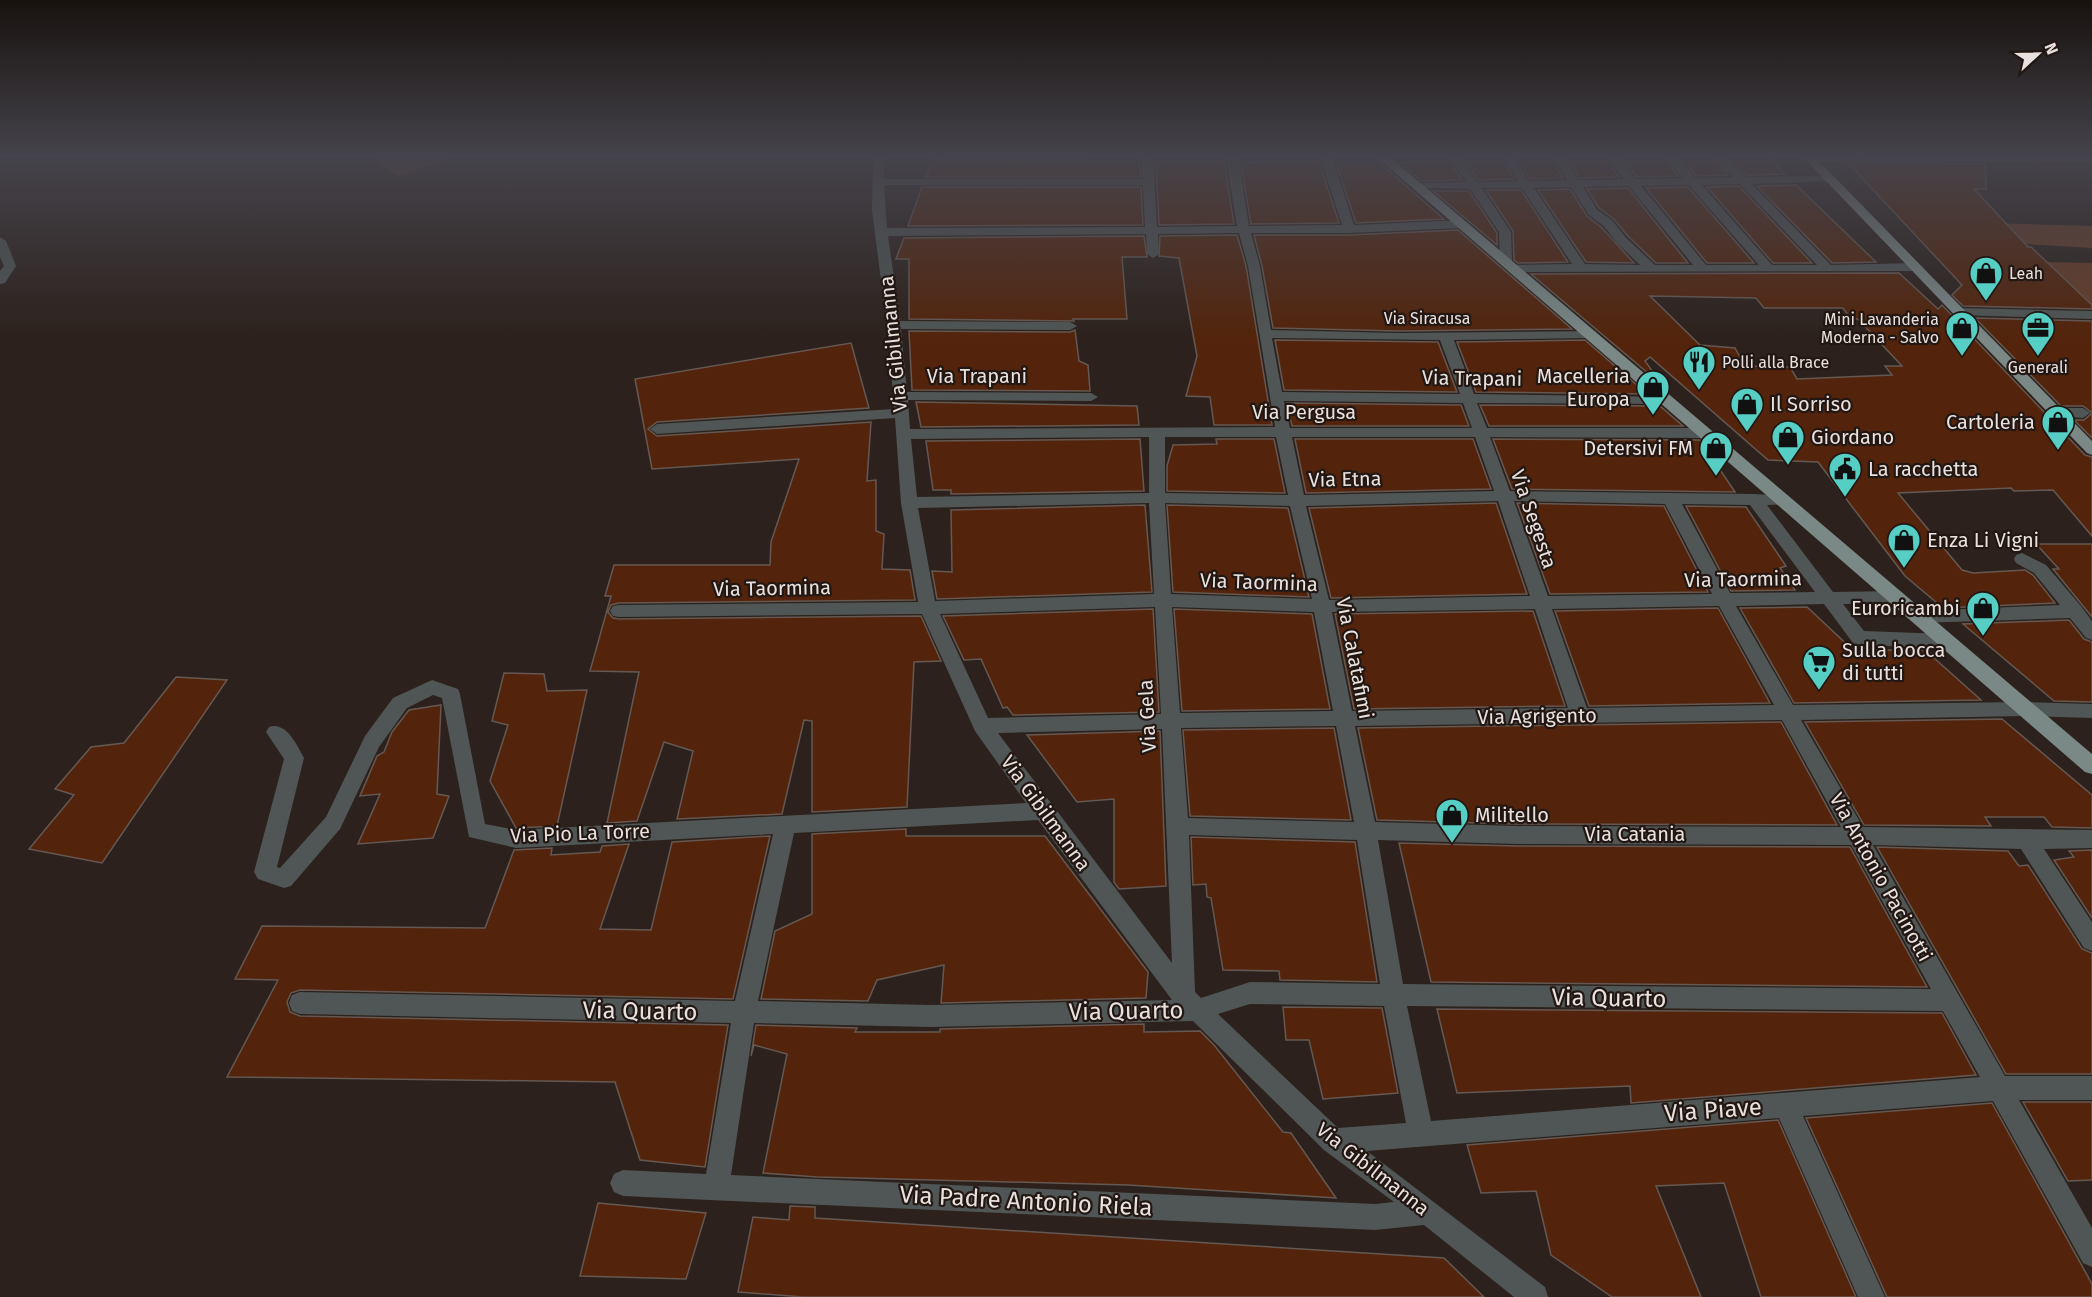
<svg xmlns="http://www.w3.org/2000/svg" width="2092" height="1297" font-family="'Fira Sans',sans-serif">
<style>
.green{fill:#683c27}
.building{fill:#53240b;stroke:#655852;stroke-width:1.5;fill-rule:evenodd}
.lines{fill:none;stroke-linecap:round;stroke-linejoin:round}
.minor-tunnel{stroke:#483e39;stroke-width:13;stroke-dasharray:13 6;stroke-linecap:butt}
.minor{fill:#4f5655;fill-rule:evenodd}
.major{fill:#7a8886;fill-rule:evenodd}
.labels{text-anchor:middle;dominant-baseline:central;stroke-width:4.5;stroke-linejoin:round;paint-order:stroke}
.far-poi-label{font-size:16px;fill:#e9e1dd;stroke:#221713;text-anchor:start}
.far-street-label{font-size:16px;fill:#e9e1dd;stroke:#221713}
.street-label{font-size:20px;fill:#e9e1dd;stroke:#221713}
.poi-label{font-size:20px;fill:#e9e1dd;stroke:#221713;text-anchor:start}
.near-street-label{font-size:24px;fill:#e9e1dd;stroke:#221713}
</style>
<rect width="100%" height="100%" fill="#2c211c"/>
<g class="green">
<path d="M 369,157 L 455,157 L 397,176 Z"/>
<path d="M 1989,223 L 2092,226 L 2092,248 L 2025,244 Z"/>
<path d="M 2047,262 L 2092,263 L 2092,307 Z"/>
</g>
<g class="building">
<path d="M 1414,157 L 1447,157 L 1462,180 L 1421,181 L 1400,162 L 1420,162 Z"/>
<path d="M 1464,157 L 1500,157 L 1514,179 L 1478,180 Z"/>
<path d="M 1517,157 L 1550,157 L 1563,178 L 1530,179 Z"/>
<path d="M 1567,157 L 1604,157 L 1619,177 L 1579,178 Z"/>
<path d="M 1621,157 L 1663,157 L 1678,176 L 1637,177 Z"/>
<path d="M 1680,157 L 1712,157 L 1728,175 L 1696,176 Z"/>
<path d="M 1729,157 L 1767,157 L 1785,174 L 1747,175 Z"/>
<path d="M 1851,157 L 1861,157 L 1861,162 L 1867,164 L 1985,164 L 1986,189 L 1974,189 L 2028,247 L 2031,247 L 2092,305 L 2092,309 L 1963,306 L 1952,295 L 1962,285 L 1848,163 L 1852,159 Z"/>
<path d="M 932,159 L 1139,161 L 1141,177 L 926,177 Z"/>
<path d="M 1295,161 L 1319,162 L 1339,223 L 1251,224 L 1241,163 Z"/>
<path d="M 1156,162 L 1224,162 L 1234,224 L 1159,225 Z"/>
<path d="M 1336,163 L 1380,163 L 1444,219 L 1356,223 Z"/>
<path d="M 1796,185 L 1876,262 L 1832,263 L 1757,186 Z"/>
<path d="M 1739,186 L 1812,263 L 1773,263 L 1707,187 Z"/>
<path d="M 922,187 L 1141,187 L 1143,225 L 908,226 Z"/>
<path d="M 1688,187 L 1754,263 L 1707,263 L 1646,188 Z"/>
<path d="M 1628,188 L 1688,263 L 1656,263 L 1627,235 L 1614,219 L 1599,208 L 1587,189 Z"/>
<path d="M 1570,189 L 1587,216 L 1602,228 L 1634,263 L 1586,262 L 1538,190 Z"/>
<path d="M 1486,190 L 1521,190 L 1568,262 L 1518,263 L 1514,260 L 1513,231 Z"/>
<path d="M 1433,191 L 1469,191 L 1497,233 L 1497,245 Z"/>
<path d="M 1458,230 L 1572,329 L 1399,331 L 1273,328 L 1262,266 L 1254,235 L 1349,235 Z"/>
<path d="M 1237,235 L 1246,266 L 1272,425 L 1214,425 L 1210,397 L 1186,396 L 1197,356 L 1179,258 L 1159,256 L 1160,236 Z"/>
<path d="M 1144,236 L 1147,257 L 1122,257 L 1127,319 L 1073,319 L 1074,321 L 909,319 L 909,259 L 896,259 L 904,238 Z"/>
<path d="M 1899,273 L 1938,309 L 1942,305 L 2085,455 L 2092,457 L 2092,536 L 2053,490 L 2014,491 L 2011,488 L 1898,493 L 1962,570 L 1973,573 L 2025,570 L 2033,575 L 2055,603 L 1943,608 L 1905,576 L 1818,462 L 1768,460 L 1650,357 L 1645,361 L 1662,385 L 1531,274 ZM 1650,296 L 1756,298 L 1764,308 L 1843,308 L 1851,319 L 1858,319 L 1902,366 L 1885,366 L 1892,375 L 1797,379 L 1790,367 L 1745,366 L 1735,348 L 1700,345 Z"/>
<path d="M 1975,318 L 2092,321 L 2092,413 L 2083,406 L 2061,406 Z"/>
<path d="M 1075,330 L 1079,361 L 1088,365 L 1090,391 L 912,390 L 909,331 L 1070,332 Z"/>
<path d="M 1275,340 L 1438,342 L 1457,392 L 1284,390 Z"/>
<path d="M 1585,340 L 1647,394 L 1476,392 L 1457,342 Z"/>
<path d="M 851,343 L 869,408 L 657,422 L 648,429 L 657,436 L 871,422 L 867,481 L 876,480 L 876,531 L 884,534 L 882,569 L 910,570 L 915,600 L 619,603 L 611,605 L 608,612 L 613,618 L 619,619 L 921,616 L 941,661 L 914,662 L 907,807 L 812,812 L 812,721 L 804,720 L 782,814 L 677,819 L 693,751 L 664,742 L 637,821 L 607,823 L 639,672 L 590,671 L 611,596 L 605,596 L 614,565 L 770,565 L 771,542 L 799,459 L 652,469 L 635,379 Z"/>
<path d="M 916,402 L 1137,406 L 1139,425 L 921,427 Z"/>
<path d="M 1287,403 L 1461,405 L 1469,426 L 1292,426 Z"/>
<path d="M 1480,405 L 1660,406 L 1683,426 L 1489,426 Z"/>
<path d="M 2092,413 L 2092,438 L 2074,420 L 2084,420 Z"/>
<path d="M 1140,439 L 1144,491 L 951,494 L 951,490 L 933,490 L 926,441 Z"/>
<path d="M 1216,439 L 1274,439 L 1285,493 L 1167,491 L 1167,466 L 1173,445 L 1217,444 Z"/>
<path d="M 1295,439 L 1473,439 L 1491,489 L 1306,493 Z"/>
<path d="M 1493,439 L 1700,440 L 1735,492 L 1512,489 Z"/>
<path d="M 1496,503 L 1527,594 L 1331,598 L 1309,508 Z"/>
<path d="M 1517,503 L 1664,506 L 1708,592 L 1550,594 Z"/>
<path d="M 1145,505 L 1152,592 L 937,599 L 932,571 L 952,572 L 951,510 Z"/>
<path d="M 1167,505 L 1288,508 L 1309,597 L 1173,592 Z"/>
<path d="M 1686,506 L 1746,507 L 1786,566 L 1780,568 L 1795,590 L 1731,591 Z"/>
<path d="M 2036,544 L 2092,544 L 2092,617 L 2053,569 L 2059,569 Z"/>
<path d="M 1807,607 L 1853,650 L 1925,650 L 1981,700 L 1794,703 L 1740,608 Z"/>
<path d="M 1718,608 L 1770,703 L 1589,706 L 1555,611 Z"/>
<path d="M 1153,609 L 1159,712 L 1013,715 L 1007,707 L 1003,708 L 981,659 L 964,660 L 943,616 Z"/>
<path d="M 1174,609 L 1312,614 L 1330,709 L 1182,711 Z"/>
<path d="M 1533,611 L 1565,706 L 1354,709 L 1335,614 Z"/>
<path d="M 2069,620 L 2084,639 L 2092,642 L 2092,702 L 2054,701 L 1963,624 Z"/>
<path d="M 504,673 L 544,674 L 547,691 L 587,690 L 557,826 L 516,828 L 490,781 L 508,725 L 492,721 Z"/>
<path d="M 176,677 L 227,680 L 102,863 L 29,849 L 74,795 L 55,789 L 91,747 L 124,743 Z"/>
<path d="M 441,705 L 437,794 L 449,796 L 433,838 L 358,844 L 380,794 L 360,796 L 377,756 L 384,752 L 392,732 L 409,710 Z"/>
<path d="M 2002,719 L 2092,795 L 2092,828 L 2052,827 L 2044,817 L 1985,817 L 1991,826 L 1864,825 L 1805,722 Z"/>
<path d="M 1781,722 L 1837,825 L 1517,824 L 1377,820 L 1358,728 Z"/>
<path d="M 1334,728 L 1351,820 L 1190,816 L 1183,730 Z"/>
<path d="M 1160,731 L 1166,886 L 1119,889 L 1114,882 L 1114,799 L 1077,802 L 1027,735 Z"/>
<path d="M 906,829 L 906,836 L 1045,836 L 1148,972 L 1146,998 L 941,1003 L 944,965 L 877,980 L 868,1001 L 761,999 L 775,931 L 812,914 L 812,834 Z"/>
<path d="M 770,836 L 733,999 L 300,990 L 291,993 L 287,1002 L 290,1012 L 300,1016 L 728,1025 L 705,1167 L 640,1160 L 615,1082 L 227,1077 L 278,980 L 235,979 L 262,926 L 485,928 L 514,850 L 552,848 L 551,855 L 600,852 L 602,846 L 629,844 L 600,929 L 651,930 L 672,842 Z"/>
<path d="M 1191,837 L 1355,842 L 1377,982 L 1280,980 L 1279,971 L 1223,970 L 1211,898 L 1207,897 L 1206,884 L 1193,885 Z"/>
<path d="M 1399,843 L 1517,846 L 1850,847 L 1927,987 L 1431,982 Z"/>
<path d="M 1877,847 L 2008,851 L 2019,866 L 2028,865 L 2082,949 L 2092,953 L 2092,1074 L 2006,1074 Z"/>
<path d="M 2092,850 L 2092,918 L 2054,860 L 2074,857 L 2069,851 Z"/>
<path d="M 1283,1007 L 1382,1008 L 1398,1093 L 1323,1099 L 1309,1040 L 1286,1040 Z"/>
<path d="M 1437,1009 L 1942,1013 L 1976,1075 L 1631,1103 L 1630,1086 L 1457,1093 Z"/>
<path d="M 1144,1024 L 1144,1032 L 1200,1031 L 1214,1045 L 1283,1132 L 1291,1133 L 1336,1198 L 1128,1185 L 817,1177 L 763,1173 L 787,1054 L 754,1045 L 751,1056 L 756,1025 L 857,1028 L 855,1032 L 940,1032 L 940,1029 Z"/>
<path d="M 2023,1102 L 2092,1102 L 2092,1180 L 2068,1181 Z"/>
<path d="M 1992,1103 L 2092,1284 L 2092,1297 L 1887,1297 L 1806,1118 Z"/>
<path d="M 1778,1120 L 1856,1297 L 1761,1297 L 1724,1183 L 1656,1186 L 1701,1297 L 1612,1297 L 1551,1255 L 1536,1191 L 1481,1193 L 1467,1145 Z"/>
<path d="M 598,1203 L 706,1213 L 686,1279 L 580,1276 Z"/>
<path d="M 790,1206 L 815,1207 L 815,1218 L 1444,1258 L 1484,1297 L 803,1297 L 738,1292 L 753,1217 L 789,1220 Z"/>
</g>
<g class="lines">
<path class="minor-tunnel" d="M 1844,159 L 1867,159"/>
<g class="minor">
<path d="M 873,157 L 885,157 L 884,179 L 1143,179 L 1141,157 L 1153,157 L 1157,227 L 1237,226 L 1226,157 L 1238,157 L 1249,226 L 1342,225 L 1320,157 L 1332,157 L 1354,225 L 1463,220 L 1469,224 L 1463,228 L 1349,233 L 1251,233 L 1260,266 L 1271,330 L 1399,333 L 1595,331 L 1597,334 L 1595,337 L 1590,338 L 1454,340 L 1474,394 L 1668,397 L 1675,401 L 1673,404 L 1477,403 L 1487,428 L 1705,428 L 1713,433 L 1705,438 L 1490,437 L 1510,491 L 1754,494 L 1788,496 L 1790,500 L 1788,504 L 1767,505 L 1833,592 L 1897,591 L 1903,593 L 1906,597 L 1903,601 L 1897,603 L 1843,604 L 1864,631 L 1946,634 L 1952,636 L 1955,641 L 1952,646 L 1946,648 L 1859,645 L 1853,643 L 1824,604 L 1736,606 L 1793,705 L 2025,702 L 2092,704 L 2092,718 L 2025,716 L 1801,720 L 1863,827 L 2092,830 L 2092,848 L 2044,849 L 2092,922 L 2092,951 L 2084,948 L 2021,849 L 1873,845 L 2005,1076 L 2092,1076 L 2092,1100 L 2019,1100 L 2092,1228 L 2092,1267 L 2083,1263 L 1993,1101 L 1803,1116 L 1885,1297 L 1858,1297 L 1779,1118 L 1367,1151 L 1545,1287 L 1548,1297 L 1514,1297 L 1424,1225 L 1375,1230 L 623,1196 L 614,1192 L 610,1183 L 614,1174 L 623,1170 L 706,1174 L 731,1023 L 300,1014 L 292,1011 L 289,1003 L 292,995 L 300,992 L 735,1001 L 773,834 L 516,848 L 469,837 L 442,698 L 433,695 L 407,708 L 379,747 L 340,829 L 291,886 L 284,888 L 258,879 L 254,872 L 284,759 L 266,732 L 269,727 C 286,721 297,745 304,758 L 277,867 L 280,868 L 326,817 L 365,736 L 393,698 L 432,680 L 458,689 L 460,694 L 485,824 L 516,830 L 1026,803 L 975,731 L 922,614 L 619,617 L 613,616 L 610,611 L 613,606 L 619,605 L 918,602 L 901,503 L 895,418 L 657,434 L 650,429 L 657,424 L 894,409 L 889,343 L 872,210 ZM 884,185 L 1143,185 L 1145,227 L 887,228 ZM 1239,233 L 1248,266 L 1275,427 L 910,429 L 908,400 L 1091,401 L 1098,397 L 1091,393 L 907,392 L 901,329 L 1070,330 L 1077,326 L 1070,322 L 900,321 L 888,236 L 1146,234 L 1147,254 L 1153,258 L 1159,254 L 1158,234 ZM 1272,338 L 1440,340 L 1460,394 L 1282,392 ZM 1284,401 L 1463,403 L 1472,428 L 1290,428 ZM 1149,437 L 1149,493 L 917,497 L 911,439 ZM 1165,437 L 1276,437 L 1288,495 L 1165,493 ZM 1292,437 L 1475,437 L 1494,491 L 1304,495 ZM 1498,501 L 1530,596 L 1329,600 L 1306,506 ZM 1514,501 L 1665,504 L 1712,594 L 1548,596 ZM 1149,503 L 1154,594 L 935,601 L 918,508 ZM 1165,503 L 1290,506 L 1312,599 L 1171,594 ZM 1682,504 L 1750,505 L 1815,592 L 1730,593 ZM 1719,606 L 1774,705 L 1587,708 L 1552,609 ZM 1155,607 L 1161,714 L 988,718 L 940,614 ZM 1172,607 L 1314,612 L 1333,711 L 1180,713 ZM 1535,609 L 1568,708 L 1352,711 L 1332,612 ZM 1782,720 L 1841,827 L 1517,826 L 1375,822 L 1355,726 ZM 1336,726 L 1354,822 L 1188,818 L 1181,728 ZM 1162,729 L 1172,963 L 998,733 ZM 1038,820 L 1172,1000 L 930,1005 L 758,1001 L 794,833 ZM 1189,835 L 1357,840 L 1380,984 L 1250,982 L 1201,998 L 1195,992 ZM 1378,840 L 1517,844 L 1851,845 L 1931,989 L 1403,984 ZM 1250,1004 L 1384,1006 L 1406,1123 L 1338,1128 L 1218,1014 ZM 1407,1006 L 1943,1011 L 1980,1077 L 1431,1121 ZM 1193,1021 L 1324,1150 L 1394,1202 L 1375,1204 L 731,1175 L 754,1023 L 930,1027 Z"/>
<path d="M 1449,157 L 1461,157 L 1477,182 L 1518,181 L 1502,157 L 1514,157 L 1529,181 L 1567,180 L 1552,157 L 1564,157 L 1578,180 L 1624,179 L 1606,157 L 1618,157 L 1636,179 L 1683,178 L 1665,157 L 1677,157 L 1695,178 L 1733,177 L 1714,157 L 1726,157 L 1746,177 L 1830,176 L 1834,177 L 1834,181 L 1752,184 L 1831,265 L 1916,263 L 1922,267 L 1916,271 L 1514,272 L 1509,271 L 1508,268 L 1509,265 L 1572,264 L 1522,188 L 1482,188 L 1511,232 L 1512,261 L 1506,265 L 1500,261 L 1499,232 L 1470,189 L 1414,188 L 1414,184 L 1418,183 L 1466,182 ZM 1740,184 L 1817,265 L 1772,265 L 1702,185 ZM 1689,185 L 1759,265 L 1706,265 L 1641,186 ZM 1629,186 L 1693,265 L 1655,265 L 1625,237 L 1612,220 L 1597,210 L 1583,187 ZM 1571,187 L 1589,215 L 1604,226 L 1617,243 L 1640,265 L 1585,264 L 1534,188 Z"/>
<path d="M 1807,157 L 1848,157 L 1850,159 L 1844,162 L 1811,162 L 1807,161 Z"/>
<path d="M 1863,157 L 2092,157 L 2092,161 L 1867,162 L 1863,161 Z"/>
<path d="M 0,237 L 6,241 L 16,266 L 5,283 L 0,284 L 0,271 L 4,266 L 0,257 Z"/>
<path d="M 1959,308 L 2092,311 L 2092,319 L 1954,315 L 1952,312 Z"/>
<path d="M 2057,408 L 2083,408 L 2090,413 L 2083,418 L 2052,416 L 2050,413 L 2052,410 Z"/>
<path d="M 2022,553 L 2046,565 L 2081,606 L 2092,621 L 2092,640 L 2086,638 L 2070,618 L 1919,623 L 1913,622 L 1910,617 L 1913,612 L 1919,611 L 2060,605 L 2034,573 L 2016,563 L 2014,559 L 2016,555 Z"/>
</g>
<g class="major">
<path d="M 1377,157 L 1390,157 L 2092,754 L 2092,774 L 2085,772 Z"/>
<path d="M 1803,157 L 1815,157 L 2092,441 L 2092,455 L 2087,453 Z"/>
</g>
</g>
<linearGradient id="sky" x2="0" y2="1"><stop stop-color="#18120f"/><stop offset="0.46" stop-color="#45434b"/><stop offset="1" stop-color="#45434b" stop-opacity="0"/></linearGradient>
<rect width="2092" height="339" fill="url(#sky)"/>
<defs>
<g id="shop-pin" transform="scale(1.725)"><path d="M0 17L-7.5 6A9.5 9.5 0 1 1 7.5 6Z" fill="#56cec3" stroke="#221713"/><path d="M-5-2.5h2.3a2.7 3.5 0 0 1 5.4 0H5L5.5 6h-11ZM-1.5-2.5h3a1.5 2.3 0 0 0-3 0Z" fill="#111"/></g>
<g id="office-pin" transform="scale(1.725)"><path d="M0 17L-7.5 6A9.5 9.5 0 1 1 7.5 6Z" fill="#56cec3" stroke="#221713"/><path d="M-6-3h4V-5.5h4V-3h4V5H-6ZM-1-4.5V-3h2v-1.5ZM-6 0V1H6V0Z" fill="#111"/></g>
<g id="restaurant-pin" transform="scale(1.725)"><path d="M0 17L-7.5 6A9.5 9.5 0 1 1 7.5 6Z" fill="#56cec3" stroke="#221713"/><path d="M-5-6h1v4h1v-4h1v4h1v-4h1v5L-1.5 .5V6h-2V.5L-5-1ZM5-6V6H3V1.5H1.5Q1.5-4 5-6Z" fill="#111"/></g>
<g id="civic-pin" transform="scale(1.725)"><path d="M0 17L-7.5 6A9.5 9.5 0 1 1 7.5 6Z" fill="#56cec3" stroke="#221713"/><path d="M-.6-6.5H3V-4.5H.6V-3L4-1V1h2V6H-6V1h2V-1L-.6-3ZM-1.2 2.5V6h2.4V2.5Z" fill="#111"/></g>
<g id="supermarket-pin" transform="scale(1.725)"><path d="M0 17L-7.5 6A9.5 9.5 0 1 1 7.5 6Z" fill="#56cec3" stroke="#221713"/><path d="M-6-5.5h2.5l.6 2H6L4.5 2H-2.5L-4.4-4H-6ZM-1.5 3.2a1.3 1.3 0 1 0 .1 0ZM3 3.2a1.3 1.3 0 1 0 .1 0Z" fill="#111"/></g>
</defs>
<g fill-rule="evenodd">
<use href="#shop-pin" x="1986" y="273"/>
<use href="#shop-pin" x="1962" y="328"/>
<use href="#office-pin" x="2038" y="328"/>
<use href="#restaurant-pin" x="1699" y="362"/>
<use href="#shop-pin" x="1653" y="387"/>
<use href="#shop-pin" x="1747" y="404"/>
<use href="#shop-pin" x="2058" y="422"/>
<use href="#shop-pin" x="1788" y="437"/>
<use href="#shop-pin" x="1716" y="448"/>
<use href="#civic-pin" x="1845" y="469"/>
<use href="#shop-pin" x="1904" y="540"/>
<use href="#shop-pin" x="1983" y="608"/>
<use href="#supermarket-pin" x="1819" y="662"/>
<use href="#shop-pin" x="1452" y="815"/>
</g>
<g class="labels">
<g class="far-poi-label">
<text x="2009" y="273">Leah</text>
<text x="1939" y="319" text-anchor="end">Mini Lavanderia<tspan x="1939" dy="18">Moderna - Salvo</tspan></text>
<text x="1722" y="362">Polli alla Brace</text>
<text x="2038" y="367" text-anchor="middle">Generali</text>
</g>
<g class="far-street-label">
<text x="1427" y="318">Via Siracusa</text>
</g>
<g class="street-label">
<text transform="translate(893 344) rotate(-96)">Via Gibilmanna</text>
<text x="977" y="376">Via Trapani</text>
<text transform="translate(1472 378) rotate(1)">Via Trapani</text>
<text x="1304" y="412">Via Pergusa</text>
<text transform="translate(1345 479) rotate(-1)">Via Etna</text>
<text transform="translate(1534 519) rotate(71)">Via Segesta</text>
<text transform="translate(1743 579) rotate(-1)">Via Taormina</text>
<text transform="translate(1259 582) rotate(2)">Via Taormina</text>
<text transform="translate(772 588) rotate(-1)">Via Taormina</text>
<text transform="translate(1355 658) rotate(79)">Via Calatafimi</text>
<text transform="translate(1147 716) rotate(-93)">Via Gela</text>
<text transform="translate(1537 716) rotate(-1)">Via Agrigento</text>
<text transform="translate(1046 813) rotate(54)">Via Gibilmanna</text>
<text transform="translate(580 833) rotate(-2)">Via Pio La Torre</text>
<text x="1635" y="834">Via Catania</text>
<text transform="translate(1881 877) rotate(61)">Via Antonio Pacinotti</text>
<text transform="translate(1373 1169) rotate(38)">Via Gibilmanna</text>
</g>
<g class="poi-label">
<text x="1630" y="376" text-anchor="end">Macelleria<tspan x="1630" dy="23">Europa</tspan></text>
<text x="1770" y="404">Il Sorriso</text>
<text x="2035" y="422" text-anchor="end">Cartoleria</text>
<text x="1811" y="437">Giordano</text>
<text x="1693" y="448" text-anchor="end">Detersivi FM</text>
<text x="1868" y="469">La racchetta</text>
<text x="1927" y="540">Enza Li Vigni</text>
<text x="1960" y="608" text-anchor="end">Euroricambi</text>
<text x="1842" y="650">Sulla bocca<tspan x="1842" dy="23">di tutti</tspan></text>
<text x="1475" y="815">Militello</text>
</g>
<g class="near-street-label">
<text transform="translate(1609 998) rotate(1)">Via Quarto</text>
<text transform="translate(640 1011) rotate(1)">Via Quarto</text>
<text transform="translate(1126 1011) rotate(-1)">Via Quarto</text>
<text transform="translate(1713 1110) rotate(-4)">Via Piave</text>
<text transform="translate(1026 1201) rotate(3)">Via Padre Antonio Riela</text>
</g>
</g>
<g transform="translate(2038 54) rotate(68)" stroke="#221713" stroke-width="4.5" paint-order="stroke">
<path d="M0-4.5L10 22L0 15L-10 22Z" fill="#e9e1dd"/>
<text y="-9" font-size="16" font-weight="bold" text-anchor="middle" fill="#e9e1dd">N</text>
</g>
</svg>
